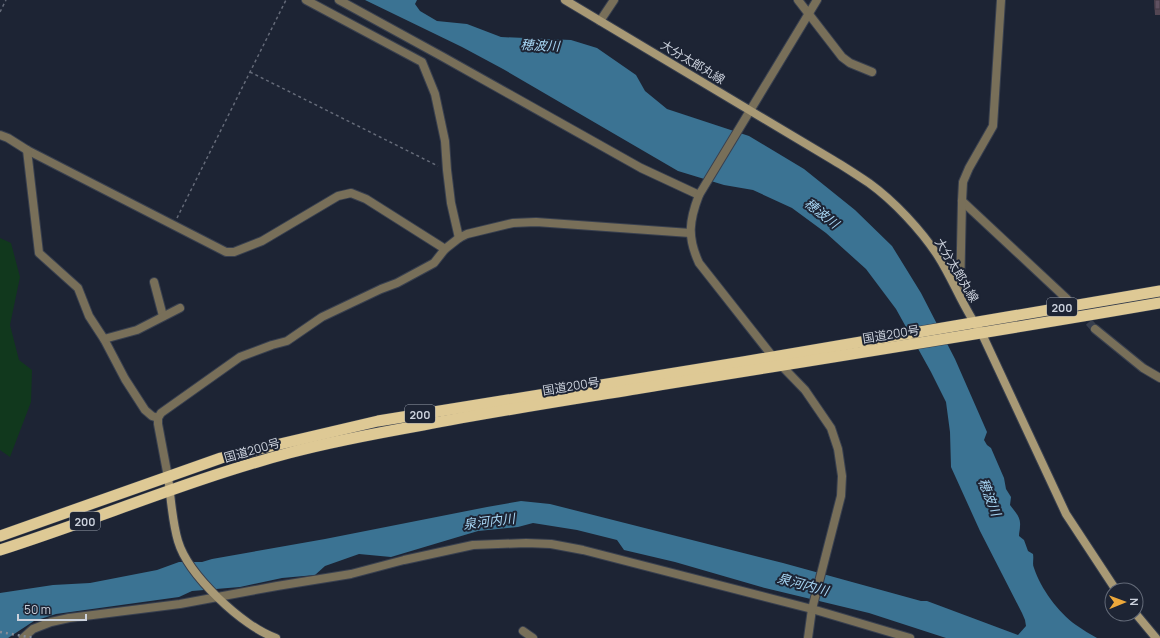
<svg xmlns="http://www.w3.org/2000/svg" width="1160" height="638" font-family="Manrope,'Noto Sans JP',sans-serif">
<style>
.green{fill:#11381d}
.water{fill:#3b7393}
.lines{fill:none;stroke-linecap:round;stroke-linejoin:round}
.minor-tunnel{stroke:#373e4d;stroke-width:8;stroke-dasharray:8 4;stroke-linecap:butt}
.minor-casing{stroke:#39404f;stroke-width:10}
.tertiary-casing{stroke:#39404f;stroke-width:10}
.secondary-casing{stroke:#39404f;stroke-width:10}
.trunk-casing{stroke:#39404f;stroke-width:12}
.path{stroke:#646a78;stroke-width:1.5;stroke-dasharray:3 3;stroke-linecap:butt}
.minor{stroke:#786f59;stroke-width:8}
.tertiary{stroke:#786f59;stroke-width:8}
.secondary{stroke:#a89975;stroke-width:8}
.trunk{stroke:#dec995;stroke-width:11}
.rail{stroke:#868c99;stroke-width:2.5;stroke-dasharray:2 4;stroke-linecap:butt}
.wall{fill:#534653}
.building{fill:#605161;stroke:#433944}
.labels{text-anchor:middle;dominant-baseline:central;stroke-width:4;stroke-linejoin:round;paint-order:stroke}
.shield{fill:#1d2434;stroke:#989eaa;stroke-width:1}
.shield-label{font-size:11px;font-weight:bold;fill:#ccd2dd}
.street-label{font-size:12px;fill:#ccd2dd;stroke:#1d2434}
.water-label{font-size:13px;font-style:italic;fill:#a7d6f4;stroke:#1d2434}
</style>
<rect width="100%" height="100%" fill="#1d2434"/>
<path class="green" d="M 0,238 L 11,243 L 20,277 L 10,325 L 19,360 L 32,370 L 31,402 L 10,457 L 0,450 Z"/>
<path class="water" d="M 365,0 L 417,0 L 415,4 L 420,11 L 437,21 L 467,24 L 501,37 L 571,40 L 597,48 L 636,75 L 645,91 L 667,109 L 749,136 L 804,169 L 855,210 L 892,246 L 921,293 L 955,359 L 987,432 L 984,440 L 987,445 L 991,448 L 1004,478 L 1006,489 L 1011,497 L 1010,505 C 1015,512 1021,517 1020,526 C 1020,530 1019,532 1019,536 L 1024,540 L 1028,551 L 1033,554 C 1034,560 1032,564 1034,568 C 1041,589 1058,612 1076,625 C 1083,630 1090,634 1097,638 L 946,638 L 869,613 L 765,588 L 675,562 L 624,550 L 617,540 L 577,530 L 533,523 L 518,527 L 478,531 L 391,557 L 359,554 L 325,566 L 315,575 L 282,578 L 240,587 L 192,591 L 179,597 L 56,614 L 34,621 L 8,638 L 0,638 L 0,593 L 53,585 L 90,583 L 157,570 L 179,562 L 202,562 L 212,559 L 325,539 L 487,507 L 521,501 L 550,504 L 783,563 L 921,601 L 927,601 L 1018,635 L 1026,626 L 1025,620 L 1022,613 L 980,531 L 951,467 L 950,432 L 946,402 L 931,372 L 896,309 L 866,269 L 826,233 L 792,208 L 753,190 L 724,185 L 678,171 L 503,69 L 462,47 Z"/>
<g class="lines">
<path class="minor-tunnel" d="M 1081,313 L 1095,329"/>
<g class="minor-casing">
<g id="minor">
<path d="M 306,0 L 422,62 L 435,94 L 445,141 L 447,170 L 451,203 L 459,238"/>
<path d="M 339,0 L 443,57 L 641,168 L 699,195"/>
<path d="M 798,0 L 842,57 L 850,63 L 872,72"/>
<path d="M 600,21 L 614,0"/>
<path d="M 0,135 L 8,138 L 27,150 L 226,252 L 234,252 L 262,241 L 338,196 L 351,193 L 366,199 L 445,249"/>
<path d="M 27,150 L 39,253 L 78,288 L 89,316 L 104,339 L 125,379 L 145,410 L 152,416 L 158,418"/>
<path d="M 962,201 L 1067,299"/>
<path d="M 154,282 L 163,316"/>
<path d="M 960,295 L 962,201 L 963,182 L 969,168 L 993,126 L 1001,0"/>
<path d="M 1095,329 L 1143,368 L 1160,378"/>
<path d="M 104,339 L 137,330 L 180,308"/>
<path d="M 168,477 L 158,424 L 158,418 L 161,413 L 240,357 L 272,345 L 287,341 L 322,317 L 381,289 L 397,283 L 434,263 L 445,249 L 459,238 L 467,234 L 513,223 L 536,222 L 690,233"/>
<path d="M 523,631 L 533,638"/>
<path d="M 23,638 L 33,629 L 51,622 L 69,618 L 180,604 L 277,586 L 351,574 L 404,560 L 473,545 L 526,543 L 551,544 L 583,550 L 812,609 L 910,638"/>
<path d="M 808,638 L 812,609"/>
</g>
</g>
<g class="tertiary-casing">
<path id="tertiary" d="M 812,609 L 841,496 L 842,476 L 838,449 L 831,428 L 805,390 L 773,357 L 699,263 C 687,237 689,221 699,195 L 817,0"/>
</g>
<g class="secondary-casing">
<g id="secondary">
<path d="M 565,0 L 833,160 C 845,167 857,175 869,183 C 894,201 921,230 938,256 C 954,281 964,310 982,334 L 1066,514 L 1116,590"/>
<path d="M 168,477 C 171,498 172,521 178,541 C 188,575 243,627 276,638"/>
<path d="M 1136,614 L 1156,638"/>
</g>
</g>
<g class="trunk-casing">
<g id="trunk">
<path d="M 0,536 L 221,458 L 378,421 L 743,362 L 1160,291"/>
<path d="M 0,550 C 97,519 191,479 289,453 C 333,441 378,433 423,425 C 496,411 568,400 641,388 C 814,360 987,333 1160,303"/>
</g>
</g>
<g class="path">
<path d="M 0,12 L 6,0"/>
<path d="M 250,72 L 438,166"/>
<path d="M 177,218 L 286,0"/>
</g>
<use href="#minor" class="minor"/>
<use href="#tertiary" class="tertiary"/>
<use href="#secondary" class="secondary"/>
<use href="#trunk" class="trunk"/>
<path class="rail" d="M 0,632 L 34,638"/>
</g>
<path class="wall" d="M 1154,0 L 1160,0 L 1160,15 L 1155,15 Z"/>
<rect class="building" x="1155" y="0" width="5" height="9"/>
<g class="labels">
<g class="shield">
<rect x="1047" y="298" width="30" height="18" rx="3"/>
<rect x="405" y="405" width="30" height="18" rx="3"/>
<rect x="70" y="512" width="30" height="18" rx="3"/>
</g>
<g class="shield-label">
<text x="1062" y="307">200</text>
<text x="420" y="414">200</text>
<text x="85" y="521">200</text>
</g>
<g class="street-label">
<text transform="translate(693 62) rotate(31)">大分太郎丸線</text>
<text transform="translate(957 270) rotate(59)">大分太郎丸線</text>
<text transform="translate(891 334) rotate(-9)">国道200号</text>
<text transform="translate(571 386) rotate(-9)">国道200号</text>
<text transform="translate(252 450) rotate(-16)">国道200号</text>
</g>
<g class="water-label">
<text transform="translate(540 45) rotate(3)">穂波川</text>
<text transform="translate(822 213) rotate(38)">穂波川</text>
<text transform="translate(990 497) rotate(69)">穂波川</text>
<text transform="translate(489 521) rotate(-7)">泉河内川</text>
<text transform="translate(803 584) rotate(15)">泉河内川</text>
</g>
</g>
<g transform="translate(1124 602) rotate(89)"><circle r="19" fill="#1d2434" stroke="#636a78"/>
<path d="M0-3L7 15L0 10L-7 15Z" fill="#eda83b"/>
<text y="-6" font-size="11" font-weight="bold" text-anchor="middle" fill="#ccd2dd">N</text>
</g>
<path d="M18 614v6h68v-6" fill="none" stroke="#ccd2dd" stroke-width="2"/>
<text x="24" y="614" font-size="12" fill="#ccd2dd" stroke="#1d2434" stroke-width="3" paint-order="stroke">50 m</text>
</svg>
